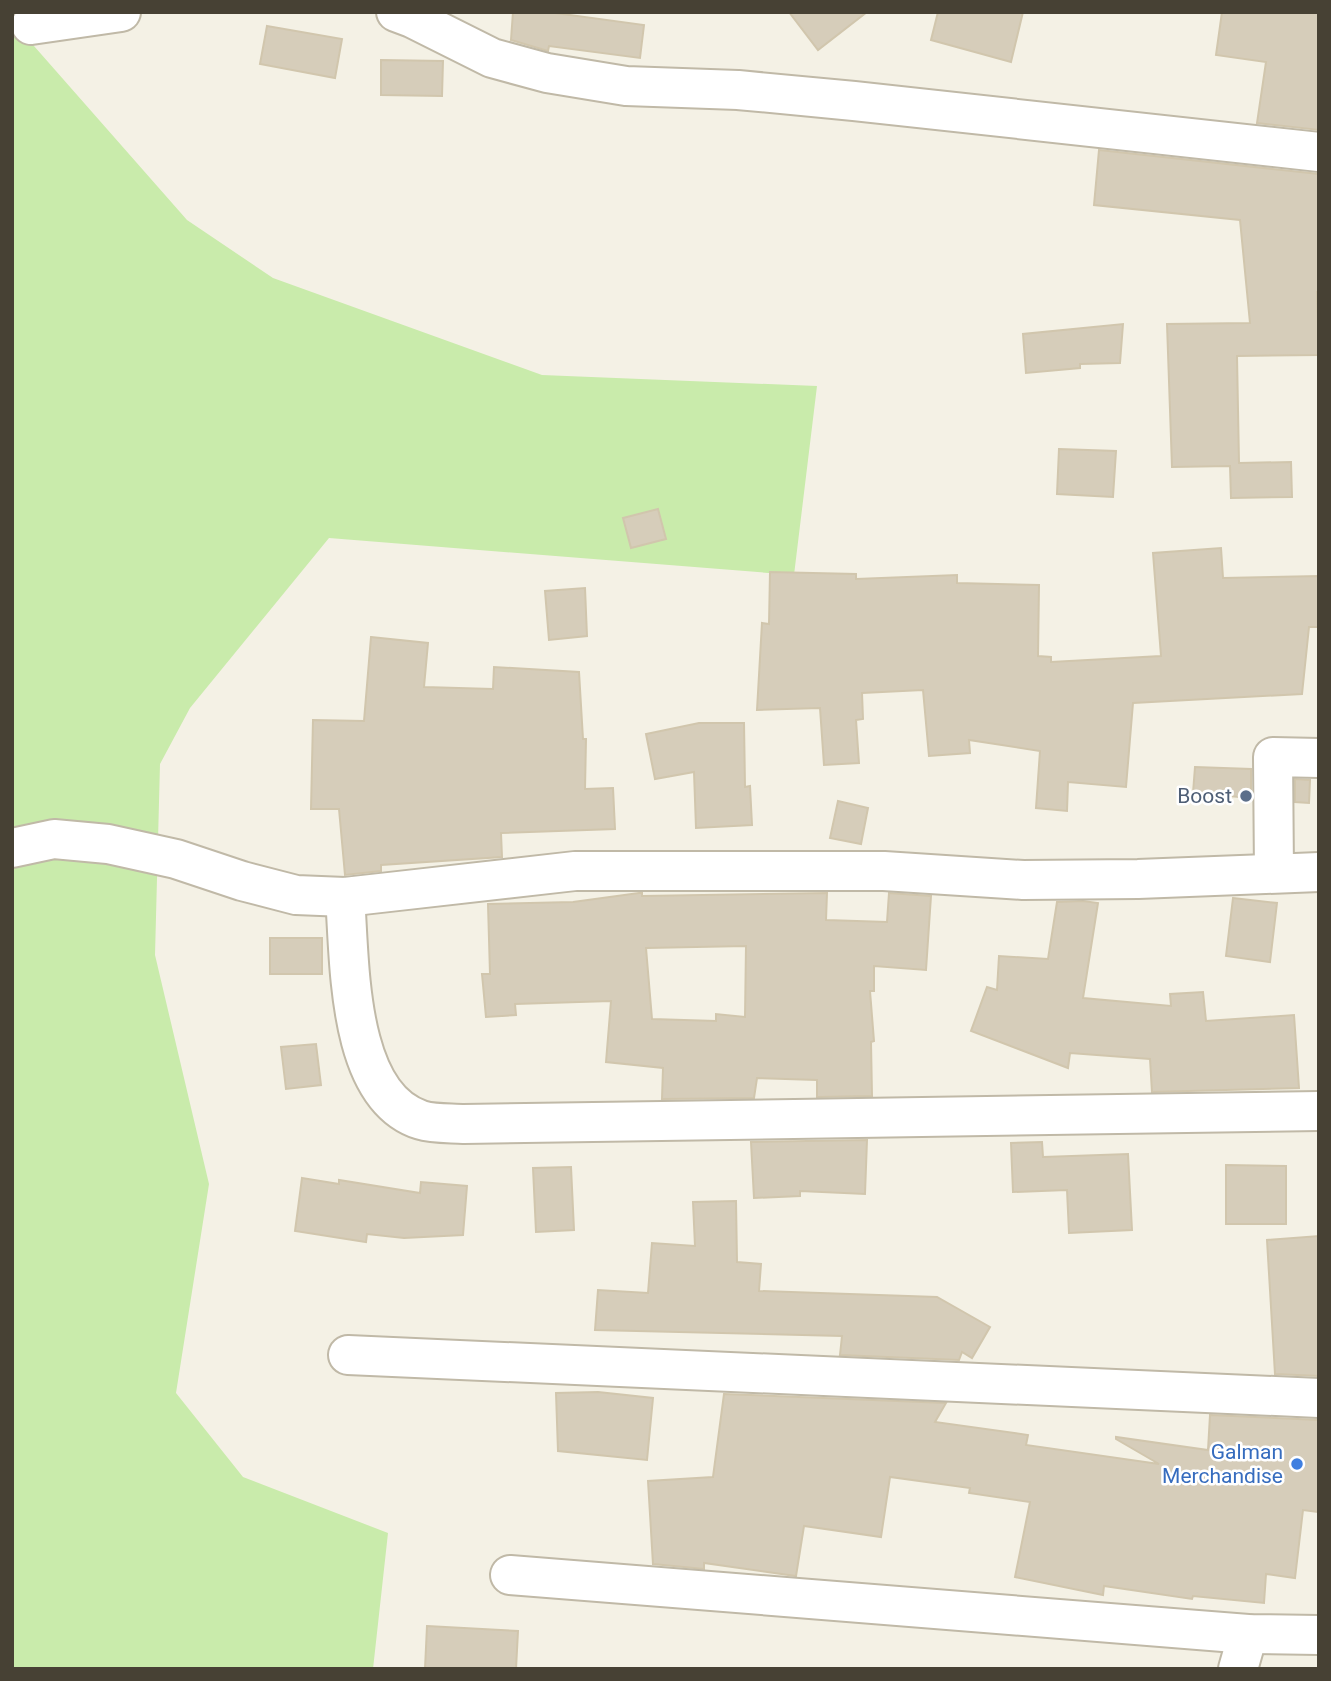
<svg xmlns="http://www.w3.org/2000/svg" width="1331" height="1681" font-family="Roboto,sans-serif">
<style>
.green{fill:#c9ebab}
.building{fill:#d6cdba;stroke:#d1c6ad;stroke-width:2;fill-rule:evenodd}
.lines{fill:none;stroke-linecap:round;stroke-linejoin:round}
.minor-casing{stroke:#c0b9a7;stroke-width:42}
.minor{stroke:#fff;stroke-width:38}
.service-dot{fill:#5c6f8a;stroke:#fff;stroke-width:2.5}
.shop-dot{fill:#3f7fe0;stroke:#fff;stroke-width:2.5}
.labels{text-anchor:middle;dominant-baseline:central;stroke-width:5;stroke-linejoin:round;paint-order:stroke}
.service-label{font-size:21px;fill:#4e5e75;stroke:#fff;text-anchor:end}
.shop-label{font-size:21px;fill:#366cbe;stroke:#fff;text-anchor:end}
</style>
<rect width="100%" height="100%" fill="#f4f1e5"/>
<path class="green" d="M 12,21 L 187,220 L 273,278 L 542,375 L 817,386 L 794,575 L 329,538 L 190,708 L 160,764 L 155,955 L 209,1184 L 176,1393 L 243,1477 L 388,1533 L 373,1669 L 12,1669 Z"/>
<g class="building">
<path d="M 513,12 L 548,12 L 644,25 L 640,58 L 549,46 L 548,51 L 511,40 Z"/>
<path d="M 789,12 L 867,12 L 818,50 Z"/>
<path d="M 938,12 L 1023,12 L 1011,62 L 931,40 Z"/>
<path d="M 1222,12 L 1319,12 L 1319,130 L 1257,123 L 1266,62 L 1216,55 Z"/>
<path d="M 267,26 L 342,39 L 335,78 L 260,64 Z"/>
<path d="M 381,60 L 443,61 L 442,96 L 381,95 Z"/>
<path d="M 1099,150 L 1319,174 L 1319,292 L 1317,292 L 1319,355 L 1237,356 L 1239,463 L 1291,462 L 1292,497 L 1231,498 L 1230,466 L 1172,467 L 1167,324 L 1250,323 L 1240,220 L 1094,205 Z"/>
<path d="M 1123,324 L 1120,363 L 1080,364 L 1080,368 L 1026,373 L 1023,334 Z"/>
<path d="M 1059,449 L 1116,451 L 1113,497 L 1057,494 Z"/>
<path d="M 658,509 L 666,539 L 631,548 L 623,518 Z"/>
<path d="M 1221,548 L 1223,578 L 1319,576 L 1319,627 L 1309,627 L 1302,694 L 1133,703 L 1126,787 L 1068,782 L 1067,811 L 1036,808 L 1040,751 L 969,740 L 970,753 L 929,756 L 923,690 L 862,693 L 863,719 L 856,720 L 859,763 L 824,765 L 820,708 L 757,710 L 762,623 L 769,624 L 770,572 L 856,574 L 856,579 L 957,575 L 957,583 L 1039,585 L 1038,656 L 1051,657 L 1051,662 L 1161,656 L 1153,553 Z"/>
<path d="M 585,588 L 587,636 L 549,640 L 545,591 Z"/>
<path d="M 371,637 L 428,643 L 424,687 L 493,689 L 494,667 L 579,672 L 583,739 L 586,739 L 585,789 L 613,788 L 615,829 L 501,833 L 502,857 L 381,865 L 381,871 L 345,875 L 339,809 L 311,809 L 313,720 L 364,721 Z"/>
<path d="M 699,723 L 744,723 L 745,787 L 750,786 L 752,825 L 696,828 L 694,772 L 655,779 L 646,734 Z"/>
<path d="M 1195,767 L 1251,769 L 1251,798 L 1193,793 Z"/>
<path d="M 1295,779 L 1310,780 L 1309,803 L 1295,802 Z"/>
<path d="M 838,801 L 868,808 L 861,844 L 830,838 Z"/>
<path d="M 639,893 L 642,893 L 642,896 L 827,893 L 826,920 L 887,922 L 889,893 L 931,896 L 926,970 L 874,966 L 874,991 L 870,991 L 874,1041 L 871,1042 L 872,1096 L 817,1097 L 817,1080 L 757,1078 L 754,1098 L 662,1099 L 663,1068 L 606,1062 L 611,1001 L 515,1004 L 516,1015 L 486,1017 L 482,974 L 490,974 L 488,904 L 573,902 ZM 746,946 L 745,1017 L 716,1014 L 716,1021 L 652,1019 L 646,948 Z"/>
<path d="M 1233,898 L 1277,903 L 1270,962 L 1226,956 Z"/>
<path d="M 1083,901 L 1098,903 L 1083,998 L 1171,1006 L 1170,994 L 1203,992 L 1206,1021 L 1294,1015 L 1299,1088 L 1152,1092 L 1150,1059 L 1070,1053 L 1068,1068 L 971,1031 L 987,987 L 997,990 L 999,956 L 1048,959 L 1057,902 Z"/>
<rect x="270" y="938" width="52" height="36"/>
<path d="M 316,1044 L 321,1085 L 286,1089 L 281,1047 Z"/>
<path d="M 867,1140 L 865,1194 L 800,1191 L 800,1196 L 754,1198 L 751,1142 Z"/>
<path d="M 1042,1142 L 1043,1157 L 1128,1154 L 1132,1230 L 1069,1233 L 1067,1190 L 1013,1192 L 1011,1143 Z"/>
<path d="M 1226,1165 L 1286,1166 L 1286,1224 L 1226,1224 Z"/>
<path d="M 571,1167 L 574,1230 L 536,1232 L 533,1168 Z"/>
<path d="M 302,1178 L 339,1184 L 339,1180 L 420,1193 L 421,1182 L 467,1186 L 463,1235 L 404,1238 L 367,1234 L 366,1242 L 295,1231 Z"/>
<path d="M 736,1201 L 737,1262 L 761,1264 L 759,1291 L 937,1297 L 990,1327 L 972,1358 L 962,1352 L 959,1360 L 840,1355 L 842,1336 L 595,1330 L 598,1290 L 648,1293 L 652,1243 L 695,1246 L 693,1202 Z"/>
<path d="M 1319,1236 L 1319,1376 L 1275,1374 L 1267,1240 Z"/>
<path d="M 598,1392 L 653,1398 L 647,1460 L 558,1451 L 556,1393 Z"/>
<path d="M 724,1394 L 946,1403 L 935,1422 L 1028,1435 L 1026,1445 L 1159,1464 L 1116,1439 L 1116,1437 L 1208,1450 L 1210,1415 L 1319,1420 L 1319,1512 L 1303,1510 L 1295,1578 L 1266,1574 L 1264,1603 L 1193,1596 L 1192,1599 L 1104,1586 L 1103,1595 L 1015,1577 L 1030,1502 L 969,1493 L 970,1488 L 890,1477 L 881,1537 L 804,1526 L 796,1576 L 704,1563 L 704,1569 L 653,1564 L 648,1481 L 713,1477 Z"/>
<path d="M 427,1626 L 518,1631 L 516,1669 L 425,1669 Z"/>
</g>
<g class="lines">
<g class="minor-casing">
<g id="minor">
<path d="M 396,12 L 412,18 L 492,58 L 547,73 L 626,86 L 738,90 L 854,101 L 1319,152"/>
<path d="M 31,25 L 121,12"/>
<path d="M 12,848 L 54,839 L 108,844 L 176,859 L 242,881 L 296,895 L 345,897 L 575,871 L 884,871 L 1023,880 L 1138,879 L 1319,872"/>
<path d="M 1274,872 L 1273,757 L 1319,758"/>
<path d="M 345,897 C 350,960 346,1096 421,1120 C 434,1124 450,1123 464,1124 L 1319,1111"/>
<path d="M 348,1355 L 1319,1398"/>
<path d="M 510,1575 L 1248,1634 L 1319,1635"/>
<path d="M 1238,1669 L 1248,1634"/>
</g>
</g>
<use href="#minor" class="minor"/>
</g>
<circle class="service-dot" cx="1246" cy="796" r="7"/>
<circle class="shop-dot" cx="1297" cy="1464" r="7"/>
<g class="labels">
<g class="service-label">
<text x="1232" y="796">Boost</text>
</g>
<g class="shop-label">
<text x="1283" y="1452">Galman<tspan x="1283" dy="24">Merchandise</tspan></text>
</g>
</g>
<rect width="1331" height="1681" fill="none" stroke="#474134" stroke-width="28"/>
</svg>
